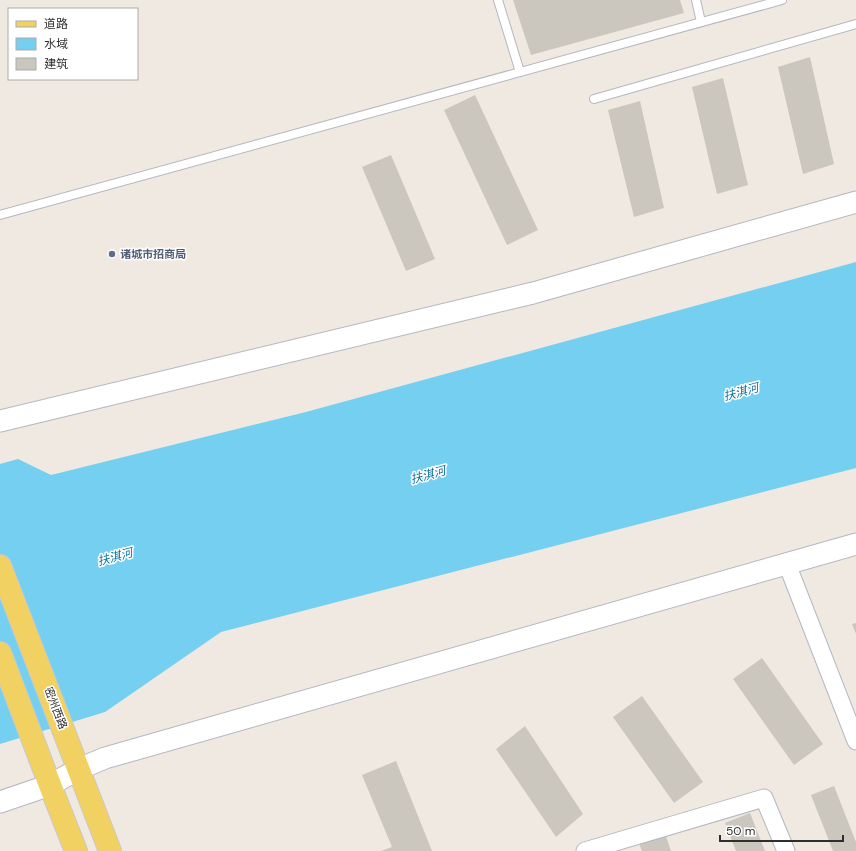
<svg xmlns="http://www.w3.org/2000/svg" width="856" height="851" font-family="'DM Sans','Noto Sans SC',sans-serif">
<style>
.water{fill:#75cff0}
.building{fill:#cbc7bf}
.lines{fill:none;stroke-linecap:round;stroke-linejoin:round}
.service-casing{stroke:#b4b7c1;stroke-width:10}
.minor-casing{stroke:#b4b7c1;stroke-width:19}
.tertiary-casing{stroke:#b4b7c1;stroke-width:23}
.primary-casing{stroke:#c9c9c9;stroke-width:24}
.service{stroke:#fff;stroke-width:8}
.minor{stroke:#fff;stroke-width:17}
.tertiary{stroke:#fff;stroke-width:21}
.primary{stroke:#f2d163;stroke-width:22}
.service-dot{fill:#5c6f8a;stroke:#fff;stroke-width:1.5}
.labels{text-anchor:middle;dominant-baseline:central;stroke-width:3;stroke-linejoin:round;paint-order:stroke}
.service-label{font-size:11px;font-weight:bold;fill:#4e5e75;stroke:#fff;text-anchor:start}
.street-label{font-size:11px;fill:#2e2e2e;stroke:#fff}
.water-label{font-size:12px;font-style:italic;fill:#0d6fa3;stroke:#fff}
</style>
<rect width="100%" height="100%" fill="#efe9e1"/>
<path class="water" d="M 856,262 L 856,468 L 221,632 L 105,712 L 0,744 L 0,464 L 18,459 L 51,475 L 306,412 Z"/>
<g class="building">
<path d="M 513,0 L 680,0 L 684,13 L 531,55 Z"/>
<path d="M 810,57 L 834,164 L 803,174 L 778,67 Z"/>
<path d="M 723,78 L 748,185 L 717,194 L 692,87 Z"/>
<path d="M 475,95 L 538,230 L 507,245 L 444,110 Z"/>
<path d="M 640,101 L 664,208 L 634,217 L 608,110 Z"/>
<path d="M 391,155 L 435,259 L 406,271 L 362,167 Z"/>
<path d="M 856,623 L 856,634 L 852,624 Z"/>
<path d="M 762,658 L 823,744 L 794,765 L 733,679 Z"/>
<path d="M 642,696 L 703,782 L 674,803 L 613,717 Z"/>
<path d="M 525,726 L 583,814 L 556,837 L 496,749 Z"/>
<path d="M 396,761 L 432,851 L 381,851 L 392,847 L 362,775 Z"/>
<path d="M 834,786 L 856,842 L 856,851 L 833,851 L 811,795 Z"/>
<path d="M 750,813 L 765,851 L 736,851 L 725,823 Z"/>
<path d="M 665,833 L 671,851 L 642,851 L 639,843 Z"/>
</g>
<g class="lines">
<g class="service-casing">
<g id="service">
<path d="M 498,0 L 520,72"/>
<path d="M 696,0 L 701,22"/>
<path d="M 594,99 L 856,24"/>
<path d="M 0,215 L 782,0"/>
</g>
</g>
<g class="minor-casing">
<g id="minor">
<path d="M 787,564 L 856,741"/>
<path d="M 585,851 L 764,798 L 786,851"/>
</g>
</g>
<g class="tertiary-casing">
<g id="tertiary">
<path d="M 0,421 L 533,293 L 856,202"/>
<path d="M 0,802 L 50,785 L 79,769 L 105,758 L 856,544"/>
</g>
</g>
<g class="primary-casing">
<g id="primary">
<path d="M 0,566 L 110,851"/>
<path d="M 0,653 L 50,785 L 76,851"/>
</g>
</g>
<use href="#service" class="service"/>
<use href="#minor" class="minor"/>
<use href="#tertiary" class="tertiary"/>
<use href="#primary" class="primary"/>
</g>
<circle class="service-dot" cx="112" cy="254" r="4"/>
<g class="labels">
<g class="service-label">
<text x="120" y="254">诸城市招商局</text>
</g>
<g class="street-label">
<text transform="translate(56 708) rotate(69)">密州西路</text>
</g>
<g class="water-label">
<text transform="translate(741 392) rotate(-15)">扶淇河</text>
<text transform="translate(428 475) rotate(-15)">扶淇河</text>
<text transform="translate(115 557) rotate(-15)">扶淇河</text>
</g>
</g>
<rect x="8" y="8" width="130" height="72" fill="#ffffff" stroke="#ababab"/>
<rect x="16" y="21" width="20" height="6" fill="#f2d163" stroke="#ababab"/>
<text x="44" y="28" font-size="12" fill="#2e2e2e">道路</text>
<rect x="16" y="38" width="20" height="12" fill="#75cff0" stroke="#ababab"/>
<text x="44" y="48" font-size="12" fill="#2e2e2e">水域</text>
<rect x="16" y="58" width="20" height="12" fill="#cbc7bf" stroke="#ababab"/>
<text x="44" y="68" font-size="12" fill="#2e2e2e">建筑</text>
<path d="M720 835v6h123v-6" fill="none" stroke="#2e2e2e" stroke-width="2"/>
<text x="726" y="835" font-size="12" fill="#2e2e2e" stroke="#ffffff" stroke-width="3" paint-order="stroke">50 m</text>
</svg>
